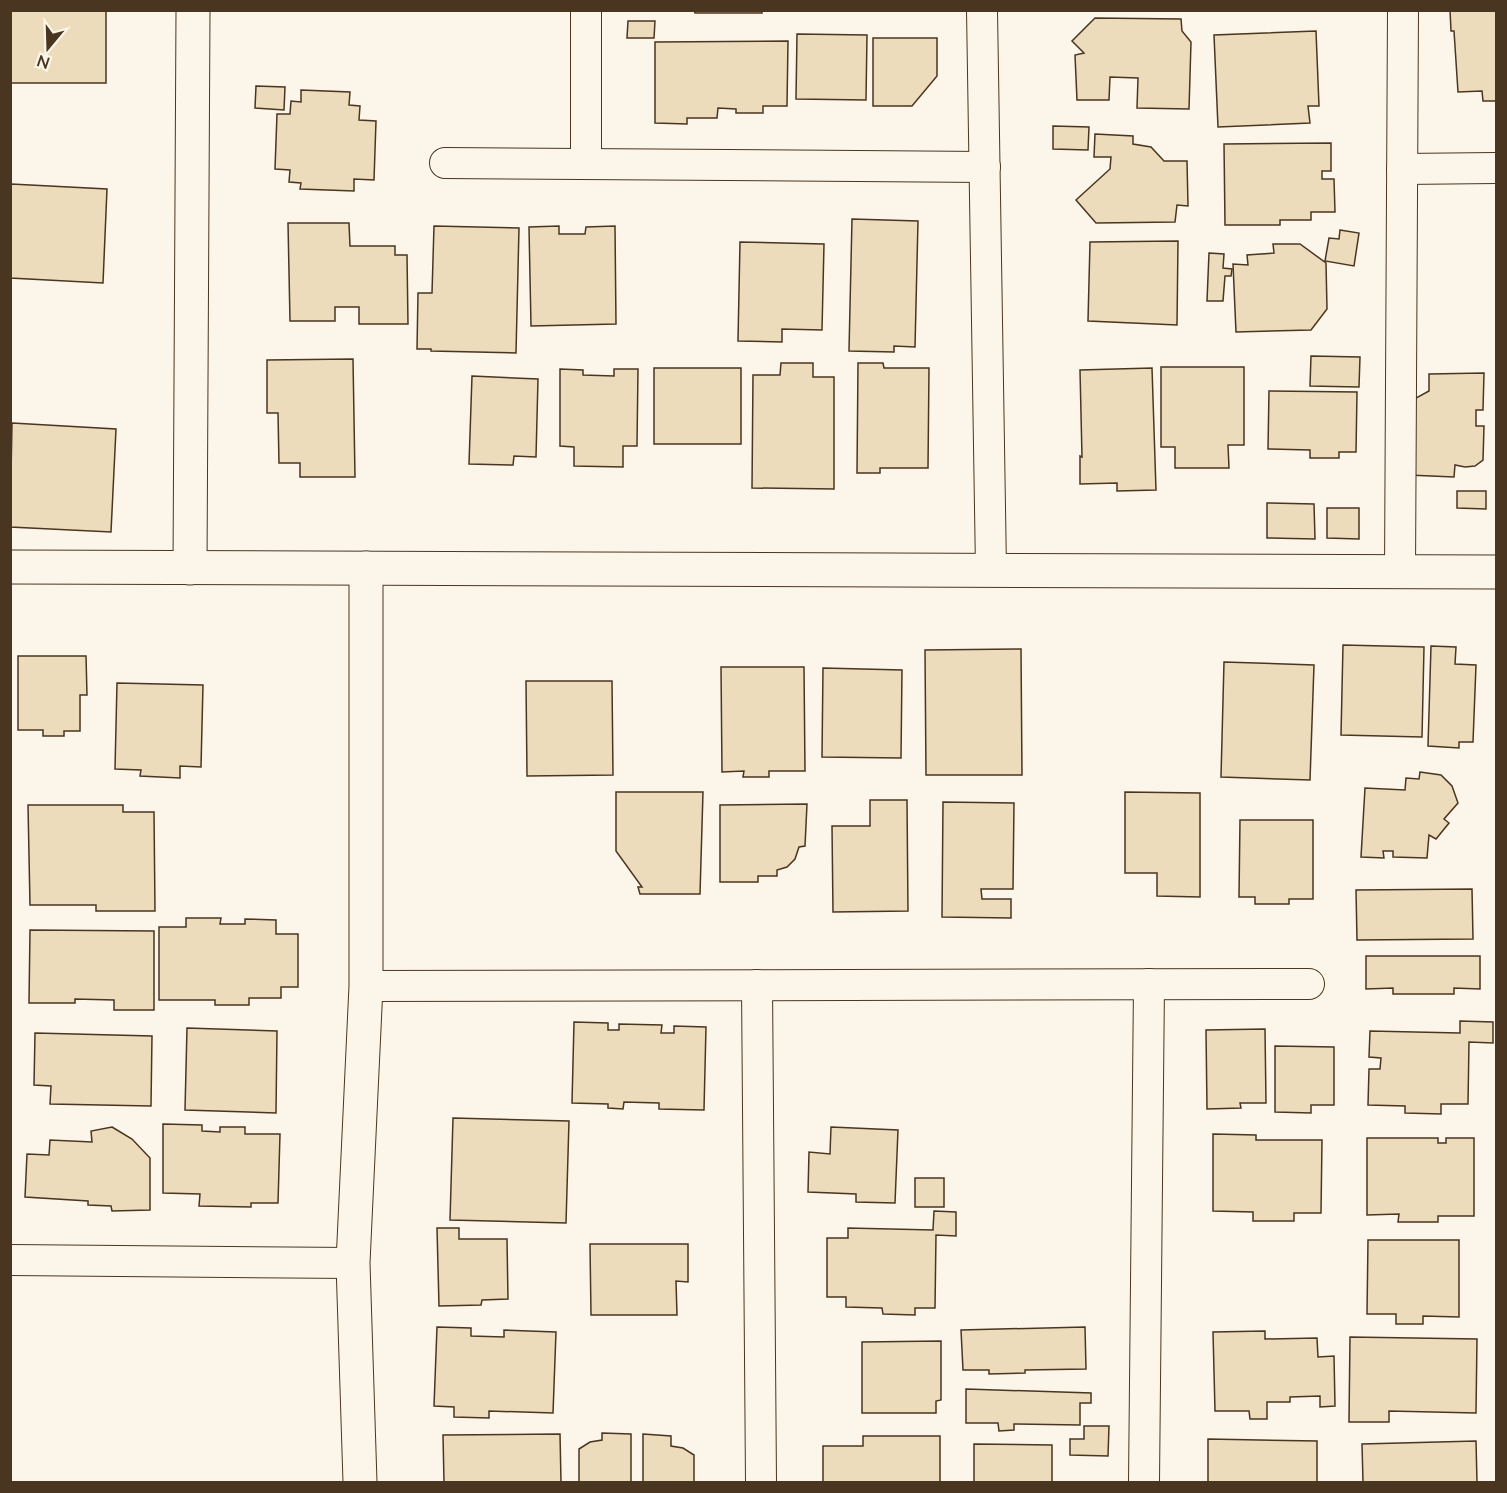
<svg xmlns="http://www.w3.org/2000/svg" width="1507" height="1493" font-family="Lato,sans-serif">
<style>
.building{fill:#ecdcbc;stroke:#4a3520;stroke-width:1.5}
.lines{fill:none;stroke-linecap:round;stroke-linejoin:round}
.street-casing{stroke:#4a3520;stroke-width:32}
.secondary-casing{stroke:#4a3520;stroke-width:35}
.street{stroke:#fbf6e9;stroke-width:30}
.secondary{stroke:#fbf6e9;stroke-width:33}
</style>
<rect width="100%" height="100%" fill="#fbf6e9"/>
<g class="building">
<rect x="10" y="10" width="96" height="73"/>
<path d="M 694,10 L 762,10 L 762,13 L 695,13 Z"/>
<path d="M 1450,10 L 1496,10 L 1496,101 L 1483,101 L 1482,91 L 1458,92 L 1454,31 L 1451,31 Z"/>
<path d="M 1095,18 L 1181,19 L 1182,31 L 1191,42 L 1189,109 L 1137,108 L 1138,78 L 1110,77 L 1109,100 L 1077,100 L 1075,55 L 1084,53 L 1072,41 Z"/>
<path d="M 628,21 L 655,21 L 654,38 L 627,38 Z"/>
<path d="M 1316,31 L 1319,106 L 1308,106 L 1310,123 L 1218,127 L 1214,35 Z"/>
<path d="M 797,34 L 867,35 L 866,100 L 796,99 Z"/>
<path d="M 873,38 L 937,38 L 937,76 L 912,106 L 873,106 Z"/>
<path d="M 788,41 L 787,106 L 763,106 L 763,113 L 736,113 L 736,109 L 718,108 L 717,118 L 687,118 L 687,124 L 655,123 L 655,42 Z"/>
<path d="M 256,86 L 285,87 L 284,110 L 255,108 Z"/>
<path d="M 301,90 L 350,92 L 349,105 L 360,106 L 359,120 L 376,121 L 374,180 L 354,179 L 354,191 L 300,189 L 301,183 L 289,182 L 290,170 L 275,169 L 277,114 L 290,114 L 291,101 L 301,102 Z"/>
<path d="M 1053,126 L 1089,127 L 1088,150 L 1053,149 Z"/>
<path d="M 1095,134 L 1133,136 L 1133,144 L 1151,147 L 1164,161 L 1187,161 L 1188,206 L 1177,205 L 1175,222 L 1096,223 L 1076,200 L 1110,169 L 1111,157 L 1094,157 Z"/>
<path d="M 1331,143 L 1331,171 L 1322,171 L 1322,179 L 1334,179 L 1335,212 L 1311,212 L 1311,220 L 1280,220 L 1280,225 L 1225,225 L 1224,144 Z"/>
<path d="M 11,184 L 107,189 L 103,283 L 10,278 Z"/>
<path d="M 852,219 L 918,221 L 915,347 L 894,346 L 894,352 L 849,351 Z"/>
<path d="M 288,223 L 349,223 L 350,246 L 395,246 L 395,255 L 407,255 L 408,324 L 359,324 L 359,307 L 335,307 L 335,321 L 290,321 Z"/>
<path d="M 434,226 L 519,228 L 516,353 L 431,351 L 431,349 L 417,349 L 418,293 L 432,293 Z"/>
<path d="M 559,226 L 559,234 L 585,234 L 586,227 L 615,226 L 616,324 L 531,326 L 529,227 Z"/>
<path d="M 1340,230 L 1359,233 L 1354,266 L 1325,261 L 1329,238 L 1339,239 Z"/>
<path d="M 1178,241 L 1177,325 L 1088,321 L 1090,242 Z"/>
<path d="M 740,242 L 824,244 L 822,330 L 782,329 L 782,342 L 738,341 Z"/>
<path d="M 1273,244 L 1300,244 L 1326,263 L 1327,309 L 1311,330 L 1236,332 L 1233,264 L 1248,265 L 1247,255 L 1274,253 Z"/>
<path d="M 1209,253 L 1224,254 L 1223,268 L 1232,269 L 1231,276 L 1225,276 L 1223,301 L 1207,301 Z"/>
<path d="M 1311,356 L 1360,357 L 1359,387 L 1310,386 Z"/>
<path d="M 353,359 L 355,477 L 300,477 L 300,463 L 279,463 L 278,413 L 267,413 L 267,360 Z"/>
<path d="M 781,363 L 813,363 L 813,377 L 834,377 L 834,489 L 752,488 L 753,375 L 780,375 Z"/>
<path d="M 858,363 L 883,363 L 884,368 L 929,368 L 928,468 L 880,468 L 880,473 L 857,473 Z"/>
<path d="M 1161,367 L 1244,367 L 1244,445 L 1228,445 L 1229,468 L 1175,468 L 1175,447 L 1161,447 Z"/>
<rect x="654" y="368" width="87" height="76"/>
<path d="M 1152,368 L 1156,490 L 1117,491 L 1117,483 L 1080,484 L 1080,456 L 1082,457 L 1080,370 Z"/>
<path d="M 560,369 L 583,370 L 583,375 L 614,376 L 614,369 L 638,369 L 637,446 L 623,446 L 623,467 L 574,466 L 574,447 L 560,446 Z"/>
<path d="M 1484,373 L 1483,410 L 1476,410 L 1476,426 L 1484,426 L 1483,460 L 1475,466 L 1465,467 L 1455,465 L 1454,477 L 1408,475 L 1408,411 L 1416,398 L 1429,391 L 1429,374 Z"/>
<path d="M 472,376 L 538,379 L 536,457 L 514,456 L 513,465 L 469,464 Z"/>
<path d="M 1269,391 L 1357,392 L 1356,452 L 1339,452 L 1339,458 L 1310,458 L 1310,450 L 1268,449 Z"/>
<path d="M 12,423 L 116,429 L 111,532 L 10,527 Z"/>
<path d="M 1457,491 L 1486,491 L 1486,509 L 1457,508 Z"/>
<path d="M 1267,503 L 1314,504 L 1315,539 L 1267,538 Z"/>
<path d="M 1327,508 L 1359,508 L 1359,539 L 1327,538 Z"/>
<path d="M 1343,645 L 1424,647 L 1422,737 L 1341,735 Z"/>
<path d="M 1431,646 L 1456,647 L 1455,664 L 1476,665 L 1473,742 L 1459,742 L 1459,748 L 1428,746 Z"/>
<path d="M 1021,649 L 1022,775 L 926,775 L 925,650 Z"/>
<path d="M 18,656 L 86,656 L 87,695 L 80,695 L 80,731 L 64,731 L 64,736 L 43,736 L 43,730 L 18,730 Z"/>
<path d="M 1224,662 L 1314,665 L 1310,780 L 1221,777 Z"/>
<path d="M 721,667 L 804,667 L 805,771 L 769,771 L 769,777 L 743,777 L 744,771 L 722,772 Z"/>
<path d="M 823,668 L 902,670 L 901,758 L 822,757 Z"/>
<path d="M 526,681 L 612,681 L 613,775 L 527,776 Z"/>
<path d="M 117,683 L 203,685 L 201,767 L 180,766 L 180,778 L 140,776 L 141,770 L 115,769 Z"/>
<path d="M 1420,772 L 1441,775 L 1452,786 L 1458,803 L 1444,819 L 1449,823 L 1436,839 L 1429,835 L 1427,858 L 1393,857 L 1393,851 L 1383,851 L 1384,858 L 1361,857 L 1365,788 L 1405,790 L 1406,778 L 1419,779 Z"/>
<path d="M 616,792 L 703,792 L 700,894 L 640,894 L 638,887 L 642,887 L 616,851 Z"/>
<path d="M 1125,792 L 1200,793 L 1200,897 L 1157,896 L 1157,873 L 1125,873 Z"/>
<path d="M 870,800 L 907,800 L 908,911 L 833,912 L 832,826 L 870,826 Z"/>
<path d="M 943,802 L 1014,803 L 1013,889 L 981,889 L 982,899 L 1011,899 L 1011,918 L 942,917 Z"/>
<path d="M 807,804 L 805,846 L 799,847 L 795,859 L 787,867 L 777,870 L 777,876 L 758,876 L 758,882 L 720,882 L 720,805 Z"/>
<path d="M 28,805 L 123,805 L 123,812 L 154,812 L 155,911 L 96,911 L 96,905 L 30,905 Z"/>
<path d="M 1240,820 L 1313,820 L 1313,899 L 1289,899 L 1289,904 L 1255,904 L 1255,897 L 1239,897 Z"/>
<path d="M 1472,889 L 1473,939 L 1357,940 L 1356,890 Z"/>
<path d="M 186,918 L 221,918 L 220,924 L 245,924 L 245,919 L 276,920 L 276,934 L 298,934 L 298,987 L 281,987 L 281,998 L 249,998 L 249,1005 L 215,1005 L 215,1000 L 159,1000 L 159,927 L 186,927 Z"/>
<path d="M 30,930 L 154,931 L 154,1010 L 114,1010 L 114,1000 L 75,999 L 75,1003 L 29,1003 Z"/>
<path d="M 1366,956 L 1480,956 L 1480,989 L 1454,988 L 1454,994 L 1393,994 L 1393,988 L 1366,989 Z"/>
<path d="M 1460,1021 L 1493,1022 L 1493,1043 L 1469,1042 L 1468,1104 L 1441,1104 L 1441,1114 L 1405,1113 L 1405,1106 L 1368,1105 L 1369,1069 L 1380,1069 L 1381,1058 L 1369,1057 L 1370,1031 L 1460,1033 Z"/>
<path d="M 574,1022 L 608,1023 L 608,1030 L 619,1030 L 619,1024 L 662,1025 L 661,1033 L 674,1033 L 674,1026 L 706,1027 L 704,1110 L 659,1109 L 659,1103 L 624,1102 L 623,1109 L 608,1108 L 608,1104 L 572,1103 Z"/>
<path d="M 187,1028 L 277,1031 L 276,1113 L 185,1110 Z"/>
<path d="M 1265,1029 L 1266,1103 L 1240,1103 L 1241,1108 L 1207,1109 L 1206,1030 Z"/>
<path d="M 35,1033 L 152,1036 L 151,1106 L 50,1104 L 51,1086 L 34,1085 Z"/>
<path d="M 1275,1046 L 1334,1047 L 1334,1105 L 1311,1105 L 1311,1113 L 1275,1112 Z"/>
<path d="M 453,1118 L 569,1121 L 566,1223 L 450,1220 Z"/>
<path d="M 163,1124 L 202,1125 L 202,1131 L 220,1132 L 220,1127 L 245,1127 L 245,1134 L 280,1134 L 278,1203 L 251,1203 L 251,1207 L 199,1206 L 200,1194 L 163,1193 Z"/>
<path d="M 112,1127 L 132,1139 L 150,1158 L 150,1210 L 112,1211 L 111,1206 L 88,1205 L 88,1201 L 25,1197 L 27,1154 L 49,1155 L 50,1140 L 92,1142 L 91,1131 Z"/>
<path d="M 831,1127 L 898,1130 L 895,1203 L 856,1202 L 856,1194 L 808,1192 L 809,1152 L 830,1154 Z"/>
<path d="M 1213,1134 L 1256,1135 L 1256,1140 L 1322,1140 L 1321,1213 L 1294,1213 L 1294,1221 L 1253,1221 L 1253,1212 L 1213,1211 Z"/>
<path d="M 1367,1138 L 1438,1138 L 1438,1143 L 1446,1143 L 1446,1138 L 1474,1138 L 1474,1216 L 1438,1216 L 1438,1222 L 1398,1222 L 1399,1214 L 1367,1215 Z"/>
<rect x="915" y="1178" width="29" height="29"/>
<path d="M 934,1211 L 956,1212 L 956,1236 L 936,1235 L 935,1308 L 915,1308 L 915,1315 L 883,1314 L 882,1308 L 846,1307 L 846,1297 L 827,1297 L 827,1238 L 848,1238 L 848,1228 L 933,1230 Z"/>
<path d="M 437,1228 L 459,1228 L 459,1239 L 507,1239 L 508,1299 L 482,1300 L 481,1305 L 439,1306 Z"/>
<path d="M 1368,1240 L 1459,1240 L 1459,1317 L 1423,1316 L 1423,1324 L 1396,1324 L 1396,1314 L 1367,1314 Z"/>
<path d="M 590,1244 L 688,1244 L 688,1282 L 676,1281 L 677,1315 L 591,1315 Z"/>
<path d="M 437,1327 L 471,1328 L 471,1336 L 504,1337 L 504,1330 L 556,1332 L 553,1413 L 489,1411 L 489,1418 L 454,1417 L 454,1407 L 434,1406 Z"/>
<path d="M 1085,1327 L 1086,1369 L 1025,1370 L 1025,1373 L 989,1374 L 989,1370 L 963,1370 L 961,1330 Z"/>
<path d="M 1265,1331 L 1265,1339 L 1317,1338 L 1318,1357 L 1334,1356 L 1335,1406 L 1320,1407 L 1320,1396 L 1290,1397 L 1290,1402 L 1267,1402 L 1267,1419 L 1250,1419 L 1249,1411 L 1215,1411 L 1213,1332 Z"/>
<path d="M 1350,1337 L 1477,1339 L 1476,1413 L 1389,1411 L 1389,1422 L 1349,1422 Z"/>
<path d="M 941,1341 L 941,1400 L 936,1401 L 936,1413 L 862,1413 L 862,1342 Z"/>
<path d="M 966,1389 L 1091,1393 L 1091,1403 L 1080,1403 L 1080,1425 L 1014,1424 L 1014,1430 L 999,1431 L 998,1423 L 966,1423 Z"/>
<path d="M 1084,1426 L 1109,1426 L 1108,1456 L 1070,1455 L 1070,1439 L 1084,1439 Z"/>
<path d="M 602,1433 L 631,1434 L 631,1482 L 579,1482 L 579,1449 L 590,1442 L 602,1440 Z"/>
<path d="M 560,1434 L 561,1482 L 444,1482 L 443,1435 Z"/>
<path d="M 643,1434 L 671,1436 L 671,1446 L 683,1448 L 694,1455 L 694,1482 L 643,1482 Z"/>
<path d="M 863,1436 L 940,1436 L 940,1482 L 823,1482 L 823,1446 L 863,1446 Z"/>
<path d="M 1208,1439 L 1317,1441 L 1317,1482 L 1208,1482 Z"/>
<path d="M 1476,1441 L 1477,1482 L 1363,1482 L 1362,1444 Z"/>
<path d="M 974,1444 L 1052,1445 L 1052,1482 L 974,1482 Z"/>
</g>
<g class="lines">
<g class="street-casing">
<g id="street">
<path d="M 982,10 L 991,570"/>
<path d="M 445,163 L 985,167"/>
<path d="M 586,163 L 586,10"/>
<path d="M 1402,169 L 1496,168"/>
<path d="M 1400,572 L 1403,10"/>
<path d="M 757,985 L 761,1482"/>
<path d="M 366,986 L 1309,984"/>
<path d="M 10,1260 L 353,1263"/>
<path d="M 1144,1482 L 1149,984"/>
</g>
</g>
<g class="secondary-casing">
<g id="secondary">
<path d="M 10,567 L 1496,572"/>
<path d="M 190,568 L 193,10"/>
<path d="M 360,1482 L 353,1263 L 366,986 L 366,568"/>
</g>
</g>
<use href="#street" class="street"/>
<use href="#secondary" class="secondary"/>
</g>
<rect width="1507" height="1493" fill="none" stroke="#4a3520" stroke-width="24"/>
<g transform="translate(48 48) rotate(199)" stroke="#fbf6e9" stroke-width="4.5" paint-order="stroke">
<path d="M0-4.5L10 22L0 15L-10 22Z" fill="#4a3520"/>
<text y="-9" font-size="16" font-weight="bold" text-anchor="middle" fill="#4a3520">N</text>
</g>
</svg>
